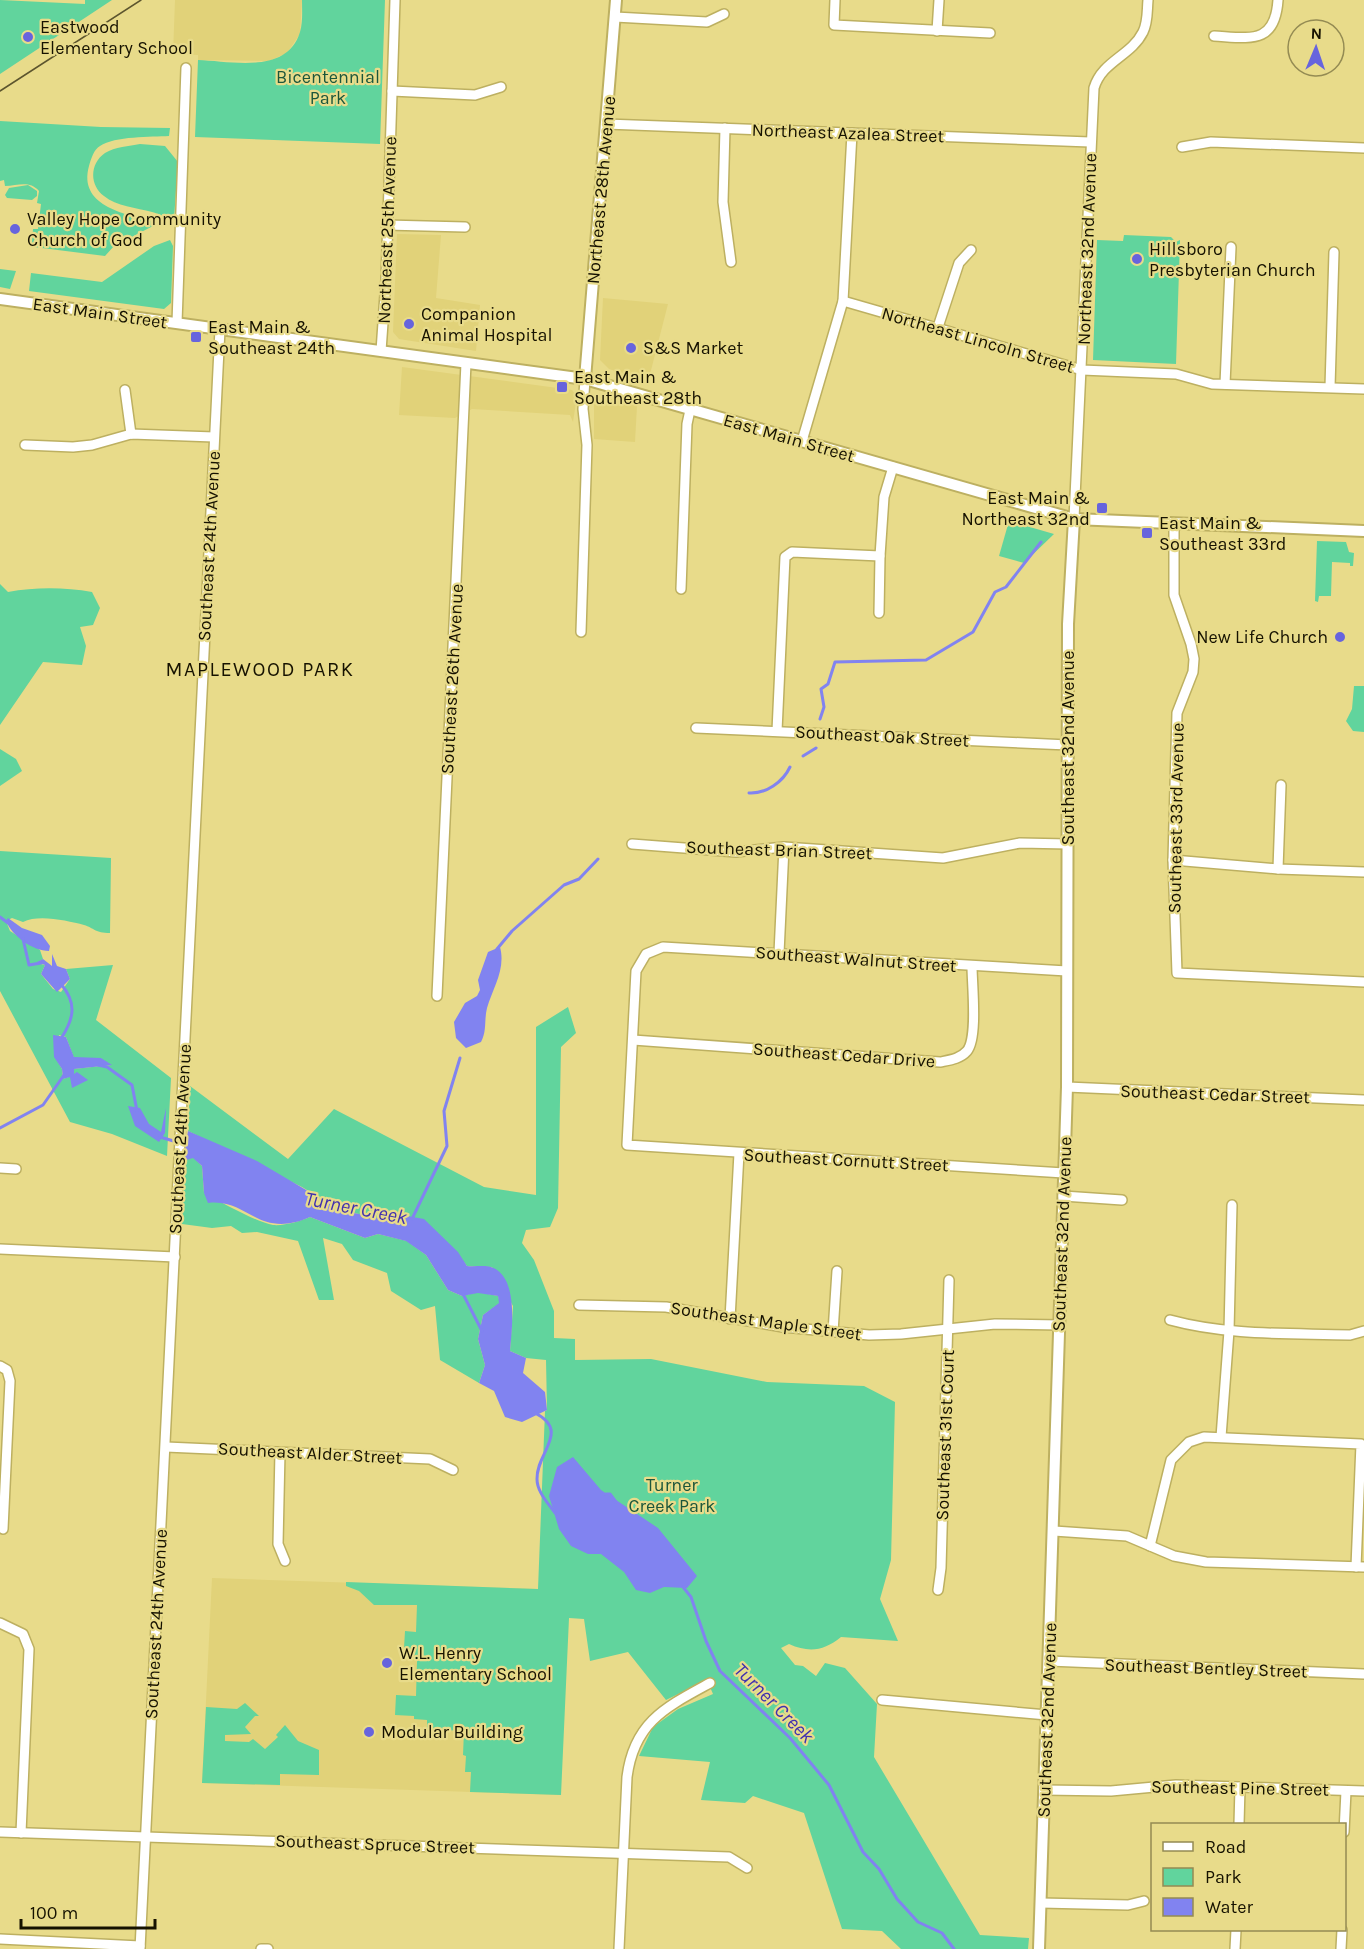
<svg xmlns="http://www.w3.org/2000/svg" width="1364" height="1949" font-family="Karla,sans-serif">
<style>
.built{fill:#e1d279}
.green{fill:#61d49d;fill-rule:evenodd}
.water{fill:#8183f0}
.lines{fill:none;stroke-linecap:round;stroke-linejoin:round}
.stream{stroke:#8183f0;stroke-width:3}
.minor-casing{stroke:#bdb061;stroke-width:12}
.major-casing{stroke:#bdb061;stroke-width:14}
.minor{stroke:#fff;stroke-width:9}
.major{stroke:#fff;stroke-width:10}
.tram{stroke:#5c552e;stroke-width:1.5}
.poi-dot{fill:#6764dd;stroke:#e8db8a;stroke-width:2}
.labels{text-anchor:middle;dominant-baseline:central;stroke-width:4.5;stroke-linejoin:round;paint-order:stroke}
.poi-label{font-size:18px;fill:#161200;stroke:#e8db8a;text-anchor:start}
.park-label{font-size:18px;fill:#1b563b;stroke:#e8db8a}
.street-label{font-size:18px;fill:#161200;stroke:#e8db8a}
.neighbourhood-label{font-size:20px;letter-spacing:1.5px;fill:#161200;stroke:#e8db8a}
.water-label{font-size:20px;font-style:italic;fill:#4131af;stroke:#e8db8a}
</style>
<rect width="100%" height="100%" fill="#e8db8a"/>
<g class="built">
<path d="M 175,0 L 302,0 L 300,34 L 287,53 L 269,61 L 198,60 L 198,55 L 173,54 Z"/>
<path d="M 397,234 L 441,235 L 436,298 L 480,305 L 476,351 L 399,339 L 393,332 Z"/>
<path d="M 603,298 L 668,304 L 648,382 L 609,369 L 600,360 Z"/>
<path d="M 402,367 L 572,390 L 577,396 L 573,422 L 570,415 L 472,409 L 455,418 L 399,415 Z"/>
<path d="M 600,396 L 637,406 L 635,442 L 594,439 L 594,400 Z"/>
<path d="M 212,1578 L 538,1589 L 561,1795 L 202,1783 Z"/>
</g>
<g class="green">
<path d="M 0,0 L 85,4 L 85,0 L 112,0 L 0,74 Z"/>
<path d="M 302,0 L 385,0 L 380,144 L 195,137 L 198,60 C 231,61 287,75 300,32 C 303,22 302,10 302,0 Z"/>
<path d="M 0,121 L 101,127 L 170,128 L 169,136 C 151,137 115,136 100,146 C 94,149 91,159 89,166 C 78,205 123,214 152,221 L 153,226 L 114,246 L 105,256 L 34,247 L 32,242 L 33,229 L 38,229 L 41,204 L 37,203 L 39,191 C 29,180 18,186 5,186 L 4,180 L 0,181 Z"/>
<path d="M 140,144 L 165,146 L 178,162 L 174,219 C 167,218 159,214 152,212 C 137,208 116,206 104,196 C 90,186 89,164 105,153 C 115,147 129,146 140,144 Z"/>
<path d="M 28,185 L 37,191 L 37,196 L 32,200 L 7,198 L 5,195 L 9,188 Z"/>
<path d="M 1124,235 L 1171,237 L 1176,242 L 1180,240 L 1176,364 L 1093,360 L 1097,240 L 1123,241 Z"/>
<path d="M 170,240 L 173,246 L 171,303 L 164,309 L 29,291 L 31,273 L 102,282 L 154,246 Z"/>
<path d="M 0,269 L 16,271 L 10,289 L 0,287 Z"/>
<path d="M 1009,521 L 1054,534 L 1024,563 L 999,556 Z"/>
<path d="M 1317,541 L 1346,542 L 1349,552 L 1354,553 L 1353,566 L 1350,566 L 1350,563 L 1332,562 L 1331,596 L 1319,596 L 1318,602 L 1315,601 Z"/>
<path d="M 0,584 L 8,592 C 35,587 64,587 92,592 L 100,608 L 93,625 L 80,627 L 86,646 L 82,665 L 43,662 L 0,725 Z"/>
<path d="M 1354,686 L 1364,686 L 1364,732 L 1353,731 L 1346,721 L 1352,709 Z"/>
<path d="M 0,749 L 16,759 L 22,771 L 0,786 Z"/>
<path d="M 0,851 L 111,858 L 110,933 C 95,933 94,928 84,925 C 68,921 39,914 23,922 L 12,918 L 6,921 L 10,931 L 40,950 L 43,959 L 37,963 L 45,965 L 41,974 L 53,989 L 61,992 L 70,979 L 66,969 L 113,965 L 96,1020 L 171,1078 L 167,1156 L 112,1134 L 70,1122 L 0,991 ZM 59,1035 L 66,1037 L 74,1058 L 100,1058 L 111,1065 L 73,1069 L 74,1075 L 63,1079 L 62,1069 L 55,1057 Z"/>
<path d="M 568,1007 L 576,1033 L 561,1047 L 558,1208 L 550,1227 L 526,1230 L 522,1243 L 534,1260 L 554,1311 L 554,1338 L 575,1339 L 575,1360 L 651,1359 L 767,1382 L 864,1386 L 895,1402 L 891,1560 L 880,1599 L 898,1641 L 841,1637 C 824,1651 809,1653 789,1644 L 781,1648 L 795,1665 L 803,1666 L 816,1676 L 825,1663 L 845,1668 L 877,1704 L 874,1757 L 980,1935 L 1029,1938 L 1028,1949 L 901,1949 L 882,1931 L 842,1929 L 804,1813 L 753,1796 L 745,1803 L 701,1800 L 710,1762 L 639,1756 L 653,1727 L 678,1709 L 713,1694 L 707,1680 L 666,1700 L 628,1652 L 590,1661 L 584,1619 L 569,1618 L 561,1795 L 470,1792 L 471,1772 L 465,1772 L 466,1756 L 463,1755 L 464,1731 L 427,1729 L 427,1720 L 414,1719 L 414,1716 L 395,1715 L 396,1695 L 416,1696 L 417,1661 L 404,1648 L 405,1631 L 416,1632 L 417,1605 L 374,1605 L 359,1591 L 346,1586 L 346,1582 L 538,1589 L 545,1411 L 547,1410 L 546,1360 L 526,1358 L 510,1351 L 513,1306 L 492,1267 L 467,1266 C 449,1240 423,1229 396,1214 L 378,1218 L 340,1210 L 302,1187 L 188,1131 L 190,1086 L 288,1159 L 334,1109 L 484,1187 L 536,1195 L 536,1027 Z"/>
<path d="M 193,1157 L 202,1166 L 204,1193 C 221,1202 256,1222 273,1225 C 285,1226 300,1221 310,1217 L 365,1238 L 378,1234 L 407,1241 L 426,1255 L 448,1290 L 462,1296 L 478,1292 L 498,1296 L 500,1303 L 483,1315 L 478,1339 L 485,1365 L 479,1383 L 440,1360 L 435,1306 L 421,1310 L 391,1291 L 387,1273 L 353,1260 L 342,1244 L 323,1238 L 334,1300 L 319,1300 L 298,1241 L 257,1232 L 242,1233 L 231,1226 L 212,1228 L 182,1224 L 183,1161 Z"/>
<path d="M 245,1703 L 259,1716 L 255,1716 L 245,1727 L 251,1734 L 225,1735 L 225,1741 L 249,1742 L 253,1739 L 265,1749 L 278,1737 L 276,1735 L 285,1725 L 298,1741 L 319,1750 L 319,1775 L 280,1774 L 280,1785 L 202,1783 L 206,1707 L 237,1709 Z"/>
</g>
<g class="water">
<path d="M 8,918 L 22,928 L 42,935 L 50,946 L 49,951 C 33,951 12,936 6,921 Z"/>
<path d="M 500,947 C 506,969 493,988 487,1008 C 484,1020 487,1031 481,1042 L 466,1048 L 456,1038 L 454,1022 L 465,1003 L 477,996 L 480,990 L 478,980 L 488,952 Z"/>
<path d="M 52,954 L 57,966 L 66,969 L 70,979 L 57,992 L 41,974 L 45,965 L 37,962 L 43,959 L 52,966 Z"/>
<path d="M 53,1035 L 66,1037 L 74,1057 L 101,1058 L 112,1065 L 74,1069 L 74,1074 L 77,1072 L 88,1080 L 72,1088 L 70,1077 L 63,1079 L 62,1069 L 54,1057 Z"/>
<path d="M 128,1106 L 140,1108 L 149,1124 L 161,1132 L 166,1108 L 165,1133 L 159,1142 L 135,1126 Z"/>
<path d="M 188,1131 L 257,1161 L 340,1210 L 378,1218 L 396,1214 L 424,1219 L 458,1252 L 467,1266 C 474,1267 485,1265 491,1267 C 519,1276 512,1329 510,1351 L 526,1358 L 523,1373 L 545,1392 L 547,1410 L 522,1422 L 505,1417 L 494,1391 L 479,1383 L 485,1365 L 478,1339 L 483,1315 L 499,1303 L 498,1296 L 478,1293 L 462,1296 L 448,1290 L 426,1255 L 406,1241 L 378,1234 L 365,1238 L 310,1217 C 258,1240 248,1198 208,1203 L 204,1193 L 202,1166 L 193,1158 L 183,1161 Z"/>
<path d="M 573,1457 L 601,1490 L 658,1528 L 697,1576 L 687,1588 L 664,1587 L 650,1593 L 636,1590 L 624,1572 L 601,1554 L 588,1554 L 571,1546 L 559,1529 L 549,1496 L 557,1467 Z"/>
</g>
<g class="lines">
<g class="stream">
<path d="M 820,719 L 824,707 L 821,689 L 828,684 L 835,662 L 926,660 L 973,632 L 995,592 L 1006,587 L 1041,542"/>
<path d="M 803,756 L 816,748"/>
<path d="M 749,793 C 766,794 783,782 790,767"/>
<path d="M 0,917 L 8,923"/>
<path d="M 23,939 L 29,965 L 41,963"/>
<path d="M 497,949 L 512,931 L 564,885 L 579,879 L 598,859"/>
<path d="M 61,984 C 77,1003 74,1018 62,1037"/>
<path d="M 98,1065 L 107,1067 L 132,1085 L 137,1111"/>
<path d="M 0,1128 L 43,1105 L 64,1075"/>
<path d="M 160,1137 L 177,1142"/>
<path d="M 412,1219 L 447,1146 L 444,1111 L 460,1058"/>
<path d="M 463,1294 L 482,1331"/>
<path d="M 535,1413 C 571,1431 536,1453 537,1479 C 537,1492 548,1503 555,1513"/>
<path d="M 606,1494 L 610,1494 L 616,1502"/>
<path d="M 683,1587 L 691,1597 L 706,1641 L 720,1671 L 790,1738 L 829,1785 L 863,1852 L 879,1869 L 897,1899 L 918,1922 L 942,1933 L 954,1949"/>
</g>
<g class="minor-casing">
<g id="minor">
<path d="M 835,0 L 834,25 L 990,33"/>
<path d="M 615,17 L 707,22 L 724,14"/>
<path d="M 937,31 L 939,0"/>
<path d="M 1214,36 C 1250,38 1275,45 1278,0"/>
<path d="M 392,91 L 475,95 L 501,87"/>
<path d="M 606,124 L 1090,142"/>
<path d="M 725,128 L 723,202 L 731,262"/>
<path d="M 1182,147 L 1211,142 L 1364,148"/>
<path d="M 386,225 L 465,227"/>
<path d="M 843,301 L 1082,370 L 1176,374 L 1212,384 L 1364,389"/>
<path d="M 177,323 L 186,68"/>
<path d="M 938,327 L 959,263 L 971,250"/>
<path d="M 381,351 L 386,280 L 395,0"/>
<path d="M 1225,384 L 1231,247"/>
<path d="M 1330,387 L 1334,252"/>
<path d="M 125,390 L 131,434"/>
<path d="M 802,441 L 843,301 L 852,133"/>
<path d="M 25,445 L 73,447 L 92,445 L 131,434 L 214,437"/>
<path d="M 1074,519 L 1094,88 C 1102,61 1131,56 1143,32 C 1148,22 1147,11 1148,0"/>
<path d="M 1174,524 L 1174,595 L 1191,644 L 1194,659 L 1193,672 L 1177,713 L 1173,860 L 1177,973 L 1364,982"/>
<path d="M 681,589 L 687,424 L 690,410"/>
<path d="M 879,613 L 880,556"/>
<path d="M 581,632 L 587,445 L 583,409 L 585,379"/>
<path d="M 696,728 L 1068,745"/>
<path d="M 777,731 L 785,557 L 792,552 L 880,556 L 884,497 L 893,467"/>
<path d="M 632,844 L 736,852 L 784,847 L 943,858 L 1020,843 L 1068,844"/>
<path d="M 1173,860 L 1278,869 L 1364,872"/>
<path d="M 1278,869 L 1281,785"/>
<path d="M 779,953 L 784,847"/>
<path d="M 437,996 L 466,363"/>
<path d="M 633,1040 L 940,1062 C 950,1060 960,1059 967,1051 C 978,1038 972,984 972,966"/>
<path d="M 1067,1087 L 1364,1100"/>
<path d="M 0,1168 L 16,1169"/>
<path d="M 1064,1173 L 627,1145 L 636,971 L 646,954 L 663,947 L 1067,971"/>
<path d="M 1063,1196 L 1122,1200"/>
<path d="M 0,1249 L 175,1257"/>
<path d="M 579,1305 L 666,1307 L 783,1327 L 869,1335 L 901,1334 L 995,1324 L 1060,1325"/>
<path d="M 730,1319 L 739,1153"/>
<path d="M 1170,1320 C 1229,1336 1290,1333 1350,1335 L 1364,1331"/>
<path d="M 833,1332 L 837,1271"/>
<path d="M 0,1366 L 7,1370 L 10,1381 L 3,1529"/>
<path d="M 1221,1437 L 1229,1331 L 1232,1205"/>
<path d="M 166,1447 L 430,1459 L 453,1470"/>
<path d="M 280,1452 L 278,1544 L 285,1561"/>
<path d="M 1054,1531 L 1127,1536 L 1174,1556 L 1206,1562 L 1364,1567"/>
<path d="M 1150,1546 L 1171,1460 L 1189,1442 L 1204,1437 L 1361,1444 L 1356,1567"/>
<path d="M 938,1590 L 941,1568 L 949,1280"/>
<path d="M 0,1623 L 23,1634 L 29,1649 L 21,1833"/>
<path d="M 1049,1661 L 1364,1674"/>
<path d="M 882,1700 L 1047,1715"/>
<path d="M 1044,1790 L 1111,1791 L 1176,1785 L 1364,1791"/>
<path d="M 1239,1824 L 1240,1787"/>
<path d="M 0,1832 L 729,1857 L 747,1868"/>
<path d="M 1344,1832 L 1346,1791"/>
<path d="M 1041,1903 L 1128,1905 L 1144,1901"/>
<path d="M 0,1939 L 140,1946"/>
<path d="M 140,1949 L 220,329"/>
<path d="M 261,1949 L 268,1949"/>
<path d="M 619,1949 L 627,1777 C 634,1722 666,1707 710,1683"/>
<path d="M 1235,1949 L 1236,1930"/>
<path d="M 1341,1949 L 1342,1930"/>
</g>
</g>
<g class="major-casing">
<g id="major">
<path d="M 0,299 L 585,379 L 1074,519 L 1364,531"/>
<path d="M 585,379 L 616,0"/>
<path d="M 1039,1949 L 1067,1087 L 1068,624 L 1074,519"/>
</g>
</g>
<use href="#minor" class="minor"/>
<use href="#major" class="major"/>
<path class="tram" d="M 0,91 L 141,0"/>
</g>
<g class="poi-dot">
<circle cx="28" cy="37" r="6"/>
<circle cx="15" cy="229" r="6"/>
<circle cx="1137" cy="259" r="6"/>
<circle cx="409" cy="324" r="6"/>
<rect x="190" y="331" width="12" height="12" rx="3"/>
<circle cx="631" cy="348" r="6"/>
<rect x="556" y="381" width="12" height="12" rx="3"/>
<rect x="1096" y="502" width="12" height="12" rx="3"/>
<rect x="1141" y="527" width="12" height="12" rx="3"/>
<circle cx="1340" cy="637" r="6"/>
<circle cx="387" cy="1663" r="6"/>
<circle cx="369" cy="1732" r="6"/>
</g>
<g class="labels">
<g class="poi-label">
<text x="40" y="27">Eastwood<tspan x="40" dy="21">Elementary School</tspan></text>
<text x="27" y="219">Valley Hope Community<tspan x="27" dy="21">Church of God</tspan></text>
<text x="1149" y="249">Hillsboro<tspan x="1149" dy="21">Presbyterian Church</tspan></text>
<text x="421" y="314">Companion<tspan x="421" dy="21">Animal Hospital</tspan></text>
<text x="208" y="327">East Main &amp;<tspan x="208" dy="21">Southeast 24th</tspan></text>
<text x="643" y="348">S&amp;S Market</text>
<text x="574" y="377">East Main &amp;<tspan x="574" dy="21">Southeast 28th</tspan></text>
<text x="1090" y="498" text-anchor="end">East Main &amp;<tspan x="1090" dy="21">Northeast 32nd</tspan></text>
<text x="1159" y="523">East Main &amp;<tspan x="1159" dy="21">Southeast 33rd</tspan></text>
<text x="1328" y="637" text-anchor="end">New Life Church</text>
<text x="399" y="1653">W.L. Henry<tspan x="399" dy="21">Elementary School</tspan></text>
<text x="381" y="1732">Modular Building</text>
</g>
<g class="park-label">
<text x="328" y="77">Bicentennial<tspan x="328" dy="21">Park</tspan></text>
<text x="672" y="1485">Turner<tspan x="672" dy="21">Creek Park</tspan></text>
</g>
<g class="street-label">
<text transform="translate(848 133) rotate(2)">Northeast Azalea Street</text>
<text transform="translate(601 190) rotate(-85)">Northeast 28th Avenue</text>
<text transform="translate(387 230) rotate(-88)">Northeast 25th Avenue</text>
<text transform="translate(1087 249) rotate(-88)">Northeast 32nd Avenue</text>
<text transform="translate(100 313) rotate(8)">East Main Street</text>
<text transform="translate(978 340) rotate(16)">Northeast Lincoln Street</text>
<text transform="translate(789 438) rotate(16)">East Main Street</text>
<text transform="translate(209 546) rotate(-87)">Southeast 24th Avenue</text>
<text transform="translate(452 679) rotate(-87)">Southeast 26th Avenue</text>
<text transform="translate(882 736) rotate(3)">Southeast Oak Street</text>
<text transform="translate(1068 748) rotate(-90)">Southeast 32nd Avenue</text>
<text transform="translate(1176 818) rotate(-89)">Southeast 33rd Avenue</text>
<text transform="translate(779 850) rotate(2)">Southeast Brian Street</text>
<text transform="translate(856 959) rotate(4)">Southeast Walnut Street</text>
<text transform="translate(844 1055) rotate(4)">Southeast Cedar Drive</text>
<text transform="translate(1215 1094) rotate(2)">Southeast Cedar Street</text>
<text transform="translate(180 1139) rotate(-87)">Southeast 24th Avenue</text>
<text transform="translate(846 1160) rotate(3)">Southeast Cornutt Street</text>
<text transform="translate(1062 1234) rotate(-88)">Southeast 32nd Avenue</text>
<text transform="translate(766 1321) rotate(8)">Southeast Maple Street</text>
<text transform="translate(945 1435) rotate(-88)">Southeast 31st Court</text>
<text transform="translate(310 1453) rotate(3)">Southeast Alder Street</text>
<text transform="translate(156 1624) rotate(-87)">Southeast 24th Avenue</text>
<text transform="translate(1206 1668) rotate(2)">Southeast Bentley Street</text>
<text transform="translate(1047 1720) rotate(-88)">Southeast 32nd Avenue</text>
<text transform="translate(1240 1788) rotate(1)">Southeast Pine Street</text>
<text transform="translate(375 1844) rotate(2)">Southeast Spruce Street</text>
</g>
<g class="neighbourhood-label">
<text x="260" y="669">MAPLEWOOD PARK</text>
</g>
<g class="water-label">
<text transform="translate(356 1208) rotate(11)">Turner Creek</text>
<text transform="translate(774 1703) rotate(45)">Turner Creek</text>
</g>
</g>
<rect x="1151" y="1823" width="195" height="108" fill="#e8db8a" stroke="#948b53" stroke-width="1.5"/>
<rect x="1163" y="1842" width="30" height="9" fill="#ffffff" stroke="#948b53" stroke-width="1.5"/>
<text x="1205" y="1853" font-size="18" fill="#161200">Road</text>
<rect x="1163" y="1868" width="30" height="18" fill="#61d49d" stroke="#948b53" stroke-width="1.5"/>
<text x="1205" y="1883" font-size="18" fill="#161200">Park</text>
<rect x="1163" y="1898" width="30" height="18" fill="#8183f0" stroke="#948b53" stroke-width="1.5"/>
<text x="1205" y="1913" font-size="18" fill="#161200">Water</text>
<g transform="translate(1316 48) rotate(2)"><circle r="28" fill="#e8db8a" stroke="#948b53" stroke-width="1.5"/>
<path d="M0-4.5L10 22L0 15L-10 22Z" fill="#6764dd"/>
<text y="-9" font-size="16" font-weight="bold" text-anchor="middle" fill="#161200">N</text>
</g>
<path d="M21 1919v9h134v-9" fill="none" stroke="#161200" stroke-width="3"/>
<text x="30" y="1919" font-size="18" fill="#161200" stroke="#e8db8a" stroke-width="4.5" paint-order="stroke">100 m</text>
</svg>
